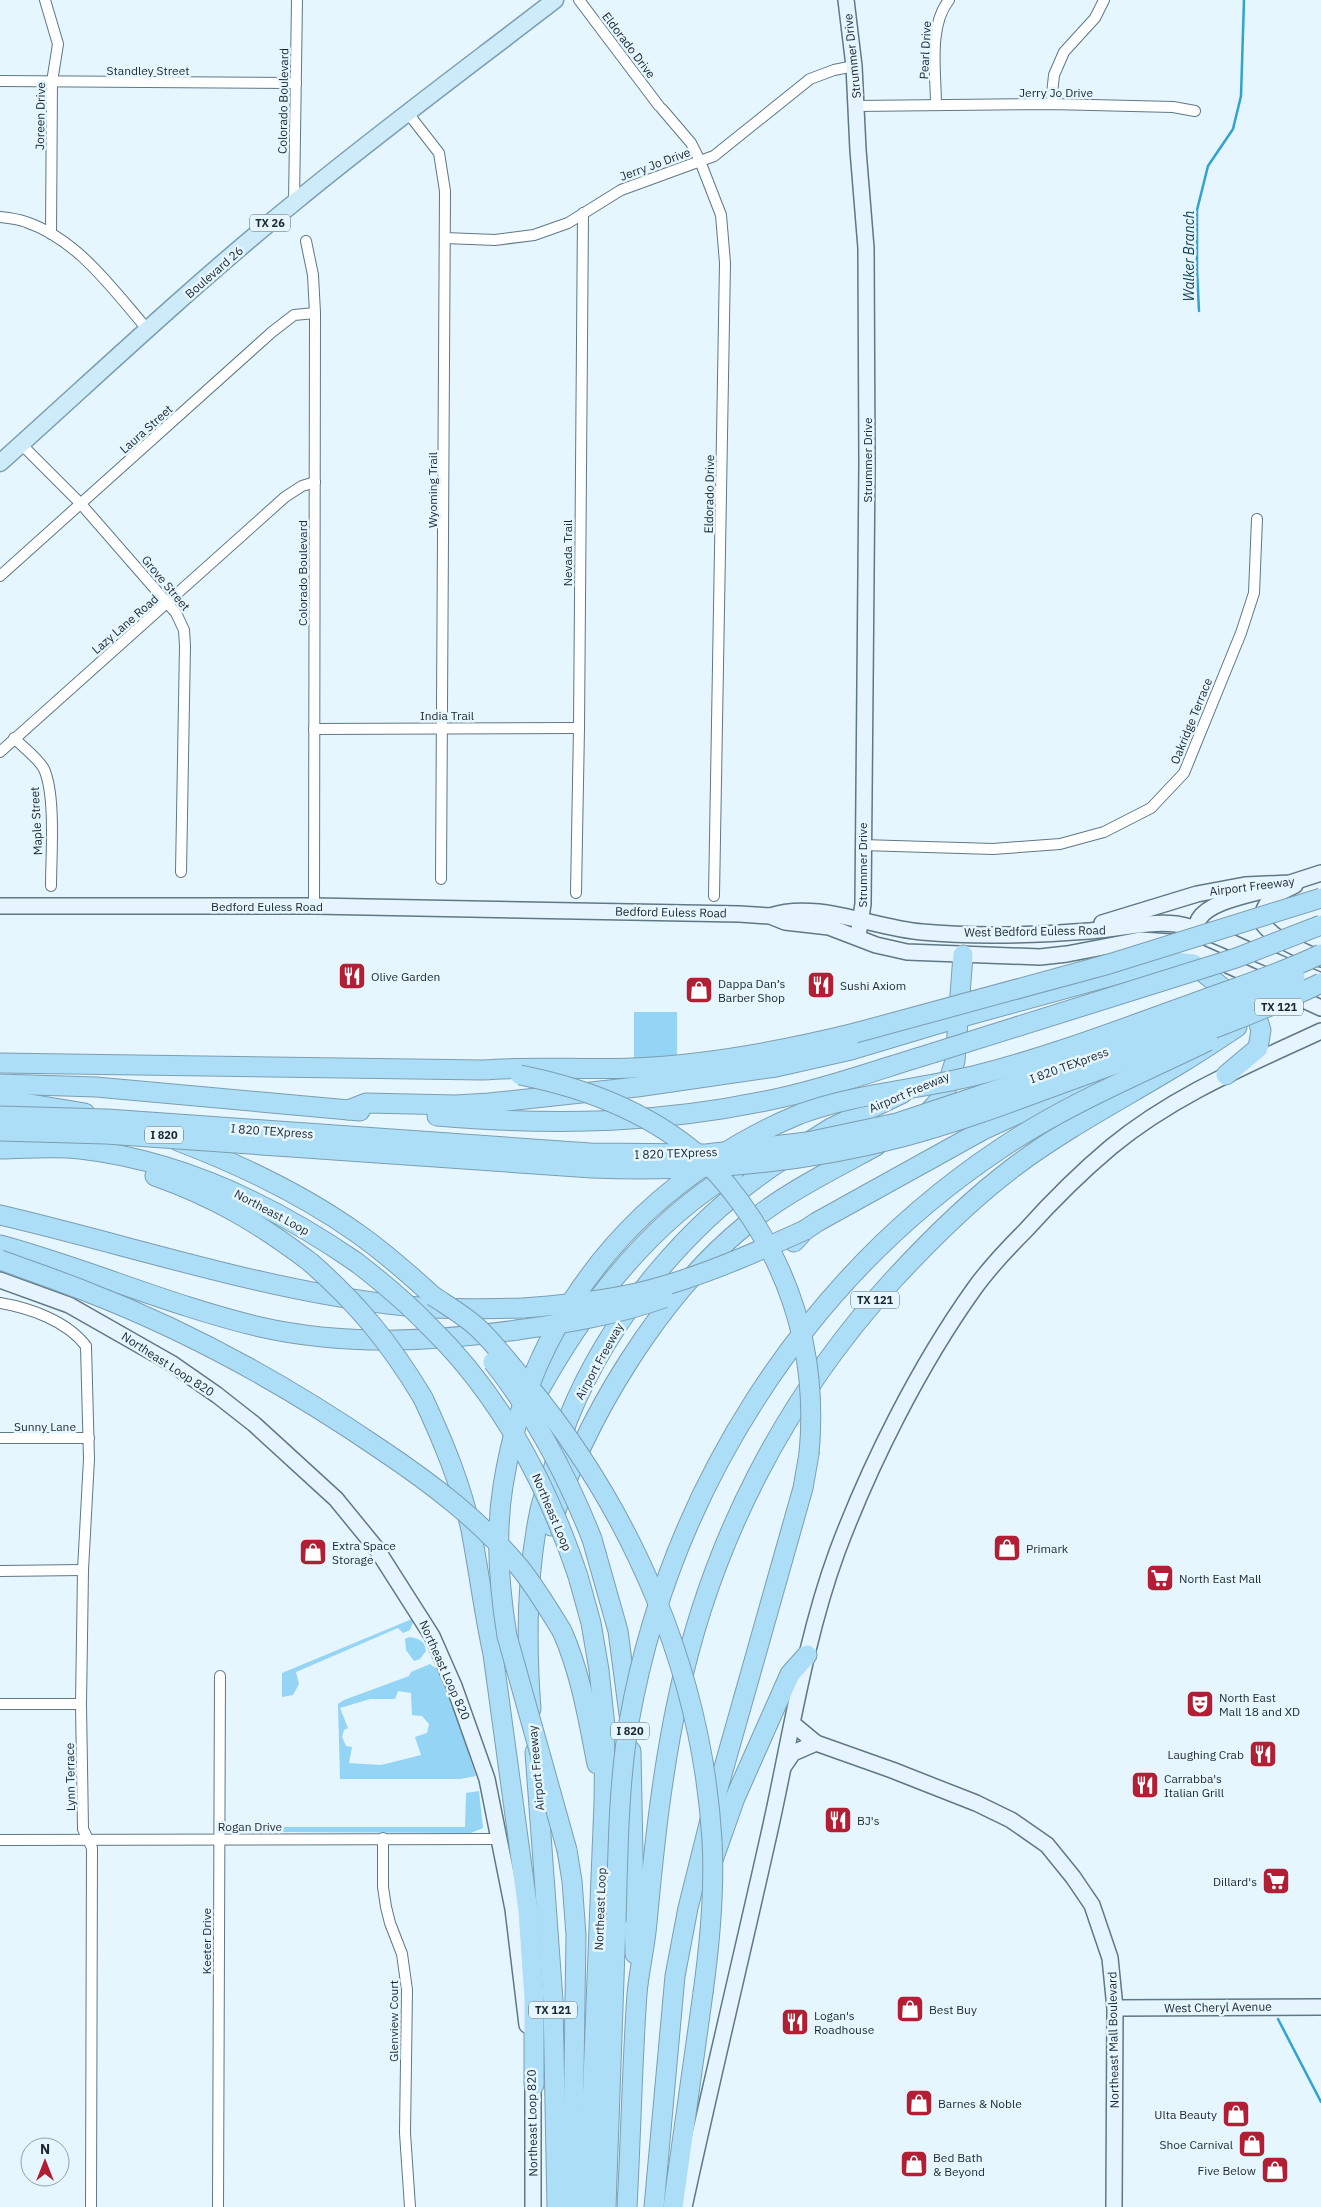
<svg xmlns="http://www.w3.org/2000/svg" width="1321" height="2207" font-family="'IBM Plex Sans',sans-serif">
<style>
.green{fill:#94d4f4;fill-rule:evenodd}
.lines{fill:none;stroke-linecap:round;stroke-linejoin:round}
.stream{stroke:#31a3d2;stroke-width:2.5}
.street-casing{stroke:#5f7885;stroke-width:12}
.secondary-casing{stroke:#5f7885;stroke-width:18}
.primary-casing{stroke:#7b9eb0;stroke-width:19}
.highway-casing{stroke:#7b9eb0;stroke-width:21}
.street{stroke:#fff;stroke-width:10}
.secondary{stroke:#e6f5fd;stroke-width:15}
.primary{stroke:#ceebfa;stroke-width:16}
.highway{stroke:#addef7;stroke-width:19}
.highway-bridge-casing{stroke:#7b9eb0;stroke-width:21;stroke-linecap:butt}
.highway-bridge{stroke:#addef7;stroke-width:19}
.labels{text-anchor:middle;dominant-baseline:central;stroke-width:5;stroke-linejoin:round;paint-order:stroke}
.shield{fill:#e5f6ff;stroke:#59656c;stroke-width:1}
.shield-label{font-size:11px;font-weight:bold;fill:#1d272d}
.street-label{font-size:12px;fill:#1d272d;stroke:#e5f6ff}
.poi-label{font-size:12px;fill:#1d272d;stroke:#e5f6ff;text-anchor:start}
.water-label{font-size:14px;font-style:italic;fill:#124154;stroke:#e5f6ff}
</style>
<rect width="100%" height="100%" fill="#e5f6ff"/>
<g class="green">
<path d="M 634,1012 L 677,1012 L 677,1056 L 634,1060 Z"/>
<path d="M 412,1619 L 413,1622 L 410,1630 L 403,1633 L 398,1628 L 296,1672 L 299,1684 L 293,1695 L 282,1697 L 282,1673 Z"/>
<path d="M 410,1637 C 419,1639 425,1640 426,1651 L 420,1659 L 414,1661 L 406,1650 L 405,1639 Z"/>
<path d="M 430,1664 L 437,1669 L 452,1704 L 476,1776 L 460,1779 L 340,1779 L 338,1704 L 344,1700 L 409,1676 L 411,1672 ZM 398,1691 L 411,1693 L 412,1715 L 422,1716 L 429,1724 L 427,1733 L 415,1737 L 421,1755 L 381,1765 L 349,1763 L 352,1747 L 346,1746 L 342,1737 L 344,1730 L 348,1728 L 340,1708 L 370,1699 L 395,1699 Z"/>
<path d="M 479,1791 L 483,1828 L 471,1833 L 281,1832 L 281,1827 L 465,1827 L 466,1793 Z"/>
</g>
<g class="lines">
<g class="stream">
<path d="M 1199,311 L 1197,270 L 1197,210 L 1208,166 L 1233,129 L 1241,96 L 1244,0"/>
<path d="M 1278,2019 L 1321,2102"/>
</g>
<g class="street-casing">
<g id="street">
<path d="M 45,0 L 58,44 L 52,82 L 51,234"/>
<path d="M 579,0 L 659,106"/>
<path d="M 0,81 L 296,83"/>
<path d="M 1051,104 L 1054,75 L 1064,52 L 1095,18 L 1104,0"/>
<path d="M 936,105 C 936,73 928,26 949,0"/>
<path d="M 856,106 L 1051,104 L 1173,107 L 1195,111"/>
<path d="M 662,109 L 691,143 L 700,161 L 721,215 L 725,263 L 714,896"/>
<path d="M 407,112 L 439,153 L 445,191 L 441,879"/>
<path d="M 294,202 L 297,0"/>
<path d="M 0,217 C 9,218 18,219 26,222 C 79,240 113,290 148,330"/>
<path d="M 445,238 L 495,240 L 534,235 L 568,223 L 621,190 L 714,156 L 810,79 L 834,70 L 854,66"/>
<path d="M 306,241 L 313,275 L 315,313 L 314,906"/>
<path d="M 21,444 L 81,504 L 176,613 L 184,630 L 185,646 L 181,872"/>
<path d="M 0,576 L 272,332 L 294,315 L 315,313"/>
<path d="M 314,729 L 579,728"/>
<path d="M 14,738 C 23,747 38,758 44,769 C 56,796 51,856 51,886"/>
<path d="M 0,752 L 285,497 L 302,486 L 315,482"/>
<path d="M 862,845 L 993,849 L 1060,844 L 1104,832 L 1151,808 L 1184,773 L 1241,633 L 1254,593 L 1257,519"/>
<path d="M 576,893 L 579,728 L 583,213"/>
<path d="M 0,1303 C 30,1308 67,1321 86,1346 L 89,1459 L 83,1570 L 81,1704 L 83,1829 L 92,1848 L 91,2207"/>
<path d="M 0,1438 L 89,1438"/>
<path d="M 0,1571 L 83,1570"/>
<path d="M 0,1704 L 81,1704"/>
<path d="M 383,1838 L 383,1887 L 386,1907 L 390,1923 L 402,1954 L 407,1990 L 405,2133 L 410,2207"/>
<path d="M 0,1840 L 500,1839"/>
<path d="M 218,2207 L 220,1676"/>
</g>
</g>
<g class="secondary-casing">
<g id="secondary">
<path d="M 846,0 L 854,66 L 858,150 L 866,248 L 867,464 L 863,904 L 858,936"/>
<path d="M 1295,885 C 1276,895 1265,897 1261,921 C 1273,940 1301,950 1321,959"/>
<path d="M 0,906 L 314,906 L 739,914 L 770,916 L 785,922 L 829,927 L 876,945 L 907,952 L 1040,957 L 1067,954 L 1140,940 L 1171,942 L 1194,950 L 1265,982"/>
<path d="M 770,916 C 817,900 873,928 922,932 C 975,937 1037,935 1089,931 C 1117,929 1148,921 1176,924 C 1200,928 1222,938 1244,948 C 1270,959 1295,970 1321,981"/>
<path d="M 1102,923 L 1197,894 L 1245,885 L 1290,883 L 1321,873"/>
<path d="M 1195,938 C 1196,932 1196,924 1199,919 C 1210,901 1250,895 1269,889"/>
<path d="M 1286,992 L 1321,1008"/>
<path d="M 0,1280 L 69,1305 L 171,1363 L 217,1395 L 254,1424 L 336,1499 L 376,1548 L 432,1636 L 454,1686 L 487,1779 L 513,1909 L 527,2025"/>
<path d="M 793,1724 L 816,1743 L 892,1770 L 976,1803 L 1011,1820 L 1047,1845 L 1073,1877 L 1092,1905 L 1110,1958 L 1115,2008 L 1114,2207"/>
<path d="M 784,1766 L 793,1753 L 816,1743"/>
<path d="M 1115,2008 L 1321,2007"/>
<path d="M 533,2207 L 533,2076"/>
<path d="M 684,2207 C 711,2083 741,1959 769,1834 C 790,1741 804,1642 837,1552 C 870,1464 919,1366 974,1289 C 989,1268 1007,1249 1025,1231 C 1052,1201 1080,1173 1111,1147 C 1174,1095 1248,1065 1321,1031"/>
</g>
</g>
<g class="primary-casing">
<path id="primary" d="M 0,463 C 98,375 193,285 295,202 C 380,132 468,67 555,0"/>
</g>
<g class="highway-casing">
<g id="highway">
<path d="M 0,1063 L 483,1070 C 533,1066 583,1070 633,1068 C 708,1065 782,1051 855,1033"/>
<path d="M 0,1084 L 96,1087 L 360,1111"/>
<path d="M 0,1099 L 85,1113"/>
<path d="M 348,1110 L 366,1103 L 456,1105 L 489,1103 L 637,1087 L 776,1067 L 851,1050 L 958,1018 L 1166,961 L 1193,964 L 1256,1015 L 1261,1030 L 1258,1048 L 1226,1075"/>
<path d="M 437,1116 C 559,1126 665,1124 784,1097 C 834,1086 883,1068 933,1053"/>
<path d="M 925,1116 L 944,1095 L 955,1061 L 963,955"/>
<path d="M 812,1140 L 831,1128 L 903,1093"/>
<path d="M 178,1141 C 241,1165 302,1194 357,1233 C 384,1252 409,1274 433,1296"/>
<path d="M 0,1149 C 26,1149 54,1146 80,1149 C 181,1160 273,1205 356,1262"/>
<path d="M 155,1176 C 215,1197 260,1224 310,1262"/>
<path d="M 0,1215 C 129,1245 256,1288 388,1304 C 433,1310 478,1309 524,1308"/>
<path d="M 794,1242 L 805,1230 L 817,1222 L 983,1130 L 1089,1081"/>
<path d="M 0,1245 C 88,1269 171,1306 260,1327 C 344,1346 432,1342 517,1330"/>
<path d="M 423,1398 C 443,1441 461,1484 471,1530 C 479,1572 484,1613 493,1654 L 528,1911 L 534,1998 L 534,2085"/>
<path d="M 529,1409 C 578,1316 643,1227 734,1172"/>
<path d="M 551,1526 C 583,1420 660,1295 746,1225 C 785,1193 832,1170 876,1146"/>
<path d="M 592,1539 L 618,1631 L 629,1714"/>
<path d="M 578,1576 L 591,1623 L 599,1670 L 605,1726 L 604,1802 L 588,2207"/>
<path d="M 562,1631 C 581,1674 588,1719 597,1764"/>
<path d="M 531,1709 C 526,1643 526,1575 540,1510 C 543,1496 549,1483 553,1470 C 558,1453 562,1435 568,1419 C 610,1315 691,1219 785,1158"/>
<path d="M 631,1751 L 635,1954"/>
<path d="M 535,1752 L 553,2000 L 557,2207"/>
<path d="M 567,1850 L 572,1881 L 576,1935 L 572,2207"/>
<path d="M 713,1860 L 735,1798 L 790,1674 L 807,1655"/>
<path d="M 606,2207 L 616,1922"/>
<path d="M 627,2207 C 631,2136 632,2065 637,1994 C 639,1970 645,1947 647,1923 C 654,1847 662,1772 678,1698 C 711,1541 786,1397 894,1279 C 931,1239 970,1200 1014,1167 C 1067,1127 1126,1097 1183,1062 C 1201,1051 1219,1039 1237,1027"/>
<path d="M 654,2207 L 675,1976 L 688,1908 L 717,1792 L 803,1488 L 809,1454"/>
<path d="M 673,2207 L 703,1993"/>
</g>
</g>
<use href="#street" class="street"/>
<use href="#secondary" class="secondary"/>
<use href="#primary" class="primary"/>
<use href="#highway" class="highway"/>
<g class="highway-bridge-casing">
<g id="highway-bridge">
<path d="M 855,1033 L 1109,964 L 1321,898"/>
<path d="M 933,1053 L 1236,958 L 1321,925"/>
<path d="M 520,1075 C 586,1088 653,1114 704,1160 C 722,1177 738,1198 752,1219 C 798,1290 817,1369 809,1454"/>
<path d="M 0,1116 L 107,1119 L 590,1153 L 706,1154 L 807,1142 L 897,1123 L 1056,1070 L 1211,1013 L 1250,998 L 1295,977"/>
<path d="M 0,1131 L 106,1134 L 592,1168 C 697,1172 800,1164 902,1137 C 971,1119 1037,1092 1104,1068 C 1177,1042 1251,1017 1321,983"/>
<path d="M 0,1260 C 28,1270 57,1280 85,1291 C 189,1331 288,1386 380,1449 C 431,1483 481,1521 520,1568 C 536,1588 549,1610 562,1631"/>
<path d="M 310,1262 C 358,1304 390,1343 423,1398"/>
<path d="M 356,1262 C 382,1282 407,1303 430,1327 C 500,1395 547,1484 578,1576"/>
<path d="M 433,1296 C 448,1306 465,1316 478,1328 C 496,1345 511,1366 527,1384 C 633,1512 702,1673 712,1840 C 715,1891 710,1942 703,1993"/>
<path d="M 524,1308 C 573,1304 623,1299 670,1284 C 716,1270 761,1250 805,1230"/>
<path d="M 517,1330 C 567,1323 617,1315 664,1298"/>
<path d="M 493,1362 C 536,1416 567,1476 592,1539"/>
<path d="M 567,1850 L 507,1636 C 499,1587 495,1535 503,1486 C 524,1351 596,1238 710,1162 C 739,1143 768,1127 800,1114 C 859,1092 921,1090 981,1074 C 1051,1056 1119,1030 1186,1006 C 1231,989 1278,975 1321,954"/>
<path d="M 616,1922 C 618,1855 618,1788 629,1722 C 670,1491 804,1280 1000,1149 C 1065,1105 1138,1075 1208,1041"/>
</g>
</g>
<use href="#highway-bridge" class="highway-bridge"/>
</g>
<defs>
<g id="restaurant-square" transform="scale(1.4375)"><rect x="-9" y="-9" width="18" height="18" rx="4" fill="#b21f34" stroke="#e5f6ff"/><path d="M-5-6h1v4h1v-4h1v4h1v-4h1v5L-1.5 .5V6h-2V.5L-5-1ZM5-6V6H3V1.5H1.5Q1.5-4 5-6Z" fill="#fff"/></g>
<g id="shop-square" transform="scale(1.4375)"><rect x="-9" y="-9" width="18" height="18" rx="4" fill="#b21f34" stroke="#e5f6ff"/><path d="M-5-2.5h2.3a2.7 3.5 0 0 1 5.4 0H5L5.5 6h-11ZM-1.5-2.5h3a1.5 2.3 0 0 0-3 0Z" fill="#fff"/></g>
<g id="supermarket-square" transform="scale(1.4375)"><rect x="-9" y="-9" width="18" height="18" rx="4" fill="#b21f34" stroke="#e5f6ff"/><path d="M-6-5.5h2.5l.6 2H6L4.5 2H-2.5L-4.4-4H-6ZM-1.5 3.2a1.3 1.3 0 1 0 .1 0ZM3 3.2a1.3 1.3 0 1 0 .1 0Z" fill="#fff"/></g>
<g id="theatre-square" transform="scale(1.4375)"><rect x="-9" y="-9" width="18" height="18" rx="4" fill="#b21f34" stroke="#e5f6ff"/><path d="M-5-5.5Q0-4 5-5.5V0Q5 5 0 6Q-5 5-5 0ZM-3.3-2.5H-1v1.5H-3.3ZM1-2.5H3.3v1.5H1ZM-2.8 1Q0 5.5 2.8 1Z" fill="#fff"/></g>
</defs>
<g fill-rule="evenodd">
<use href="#restaurant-square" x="352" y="976"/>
<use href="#restaurant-square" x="821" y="985"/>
<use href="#shop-square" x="699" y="990"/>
<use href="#shop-square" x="1007" y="1548"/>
<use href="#shop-square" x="313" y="1552"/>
<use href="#supermarket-square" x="1160" y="1578"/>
<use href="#theatre-square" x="1200" y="1704"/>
<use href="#restaurant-square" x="1263" y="1754"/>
<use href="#restaurant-square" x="1145" y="1785"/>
<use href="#restaurant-square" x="838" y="1820"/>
<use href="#supermarket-square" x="1276" y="1881"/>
<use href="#shop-square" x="910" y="2009"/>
<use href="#restaurant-square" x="795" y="2022"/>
<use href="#shop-square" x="919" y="2103"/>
<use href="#shop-square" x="1236" y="2114"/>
<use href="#shop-square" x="1252" y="2144"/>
<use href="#shop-square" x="914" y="2164"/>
<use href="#shop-square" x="1275" y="2170"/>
</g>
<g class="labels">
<g class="shield">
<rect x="250" y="214.5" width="40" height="17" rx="4"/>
<rect x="1255" y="998.5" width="48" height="17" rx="4"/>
<rect x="145" y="1126.5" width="38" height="17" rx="4"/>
<rect x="851" y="1291.5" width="48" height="17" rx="4"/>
<rect x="611" y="1722.5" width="38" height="17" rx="4"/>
<rect x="529" y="2001.5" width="48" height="17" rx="4"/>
</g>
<g class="shield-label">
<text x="270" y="223">TX 26</text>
<text x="1279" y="1007">TX 121</text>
<text x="164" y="1135">I 820</text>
<text x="875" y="1300">TX 121</text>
<text x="630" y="1731">I 820</text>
<text x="553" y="2010">TX 121</text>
</g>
<g class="street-label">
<text transform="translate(629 45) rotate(53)">Eldorado Drive</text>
<text transform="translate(925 50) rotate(-87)">Pearl Drive</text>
<text transform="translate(852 56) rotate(-96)">Strummer Drive</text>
<text x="148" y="70">Standley Street</text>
<text x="1056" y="92">Jerry Jo Drive</text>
<text transform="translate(283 101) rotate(-89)">Colorado Boulevard</text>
<text transform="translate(40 116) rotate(-89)">Joreen Drive</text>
<text transform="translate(655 164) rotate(-20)">Jerry Jo Drive</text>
<text transform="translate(214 272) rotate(-41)">Boulevard 26</text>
<text transform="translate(146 429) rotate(-42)">Laura Street</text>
<text transform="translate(867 460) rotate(-90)">Strummer Drive</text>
<text transform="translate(432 490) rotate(-90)">Wyoming Trail</text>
<text transform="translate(709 494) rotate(-89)">Eldorado Drive</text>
<text transform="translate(567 553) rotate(-90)">Nevada Trail</text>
<text transform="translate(302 573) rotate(-90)">Colorado Boulevard</text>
<text transform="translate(166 583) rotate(50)">Grove Street</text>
<text transform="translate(125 624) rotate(-41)">Lazy Lane Road</text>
<text x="447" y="715">India Trail</text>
<text transform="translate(1191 721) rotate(-68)">Oakridge Terrace</text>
<text transform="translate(36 821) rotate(-93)">Maple Street</text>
<text transform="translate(862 865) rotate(-90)">Strummer Drive</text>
<text transform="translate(1252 886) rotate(-7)">Airport Freeway</text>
<text x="267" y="906">Bedford Euless Road</text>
<text transform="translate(671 912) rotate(1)">Bedford Euless Road</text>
<text transform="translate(1035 931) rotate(-1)">West Bedford Euless Road</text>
<text transform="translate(1069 1065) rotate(-20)">I 820 TEXpress</text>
<text transform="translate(909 1092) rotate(-23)">Airport Freeway</text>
<text transform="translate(272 1131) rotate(4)">I 820 TEXpress</text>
<text transform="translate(676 1153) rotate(-2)">I 820 TEXpress</text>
<text transform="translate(272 1212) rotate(28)">Northeast Loop</text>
<text transform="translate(599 1361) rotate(-61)">Airport Freeway</text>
<text transform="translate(168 1364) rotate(33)">Northeast Loop 820</text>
<text x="45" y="1426">Sunny Lane</text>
<text transform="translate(552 1512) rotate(67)">Northeast Loop</text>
<text transform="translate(445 1670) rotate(66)">Northeast Loop 820</text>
<text transform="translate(536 1768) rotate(-95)">Airport Freeway</text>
<text transform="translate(70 1777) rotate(-91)">Lynn Terrace</text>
<text x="250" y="1826">Rogan Drive</text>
<text transform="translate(600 1909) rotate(-88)">Northeast Loop</text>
<text transform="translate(206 1941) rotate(-90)">Keeter Drive</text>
<text transform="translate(1218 2007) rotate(-1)">West Cheryl Avenue</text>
<text transform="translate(393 2021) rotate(-90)">Glenview Court</text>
<text transform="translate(1113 2040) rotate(-91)">Northeast Mall Boulevard</text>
<text transform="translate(532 2123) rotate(-91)">Northeast Loop 820</text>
</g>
<g class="poi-label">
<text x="371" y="976">Olive Garden</text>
<text x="718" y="983">Dappa Dan’s<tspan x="718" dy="14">Barber Shop</tspan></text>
<text x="840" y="985">Sushi Axiom</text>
<text x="332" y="1545">Extra Space<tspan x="332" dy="14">Storage</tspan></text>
<text x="1026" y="1548">Primark</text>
<text x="1179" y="1578">North East Mall</text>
<text x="1219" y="1697">North East<tspan x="1219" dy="14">Mall 18 and XD</tspan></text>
<text x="1244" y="1754" text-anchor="end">Laughing Crab</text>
<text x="1164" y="1778">Carrabba's<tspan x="1164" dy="14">Italian Grill</tspan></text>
<text x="857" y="1820">BJ's</text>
<text x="1257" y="1881" text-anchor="end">Dillard's</text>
<text x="929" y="2009">Best Buy</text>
<text x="814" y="2015">Logan's<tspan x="814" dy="14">Roadhouse</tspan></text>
<text x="938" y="2103">Barnes &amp; Noble</text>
<text x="1217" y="2114" text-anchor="end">Ulta Beauty</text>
<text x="1233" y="2144" text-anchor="end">Shoe Carnival</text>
<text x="933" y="2157">Bed Bath<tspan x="933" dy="14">&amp; Beyond</tspan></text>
<text x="1256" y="2170" text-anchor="end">Five Below</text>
</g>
<g class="water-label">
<text transform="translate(1189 256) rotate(-90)">Walker Branch</text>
</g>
</g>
<g transform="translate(45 2162)"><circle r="24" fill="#e5f6ff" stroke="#95a3ab"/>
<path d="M0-4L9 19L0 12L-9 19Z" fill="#b21f34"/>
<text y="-8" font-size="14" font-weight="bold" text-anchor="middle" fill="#1d272d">N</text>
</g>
</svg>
